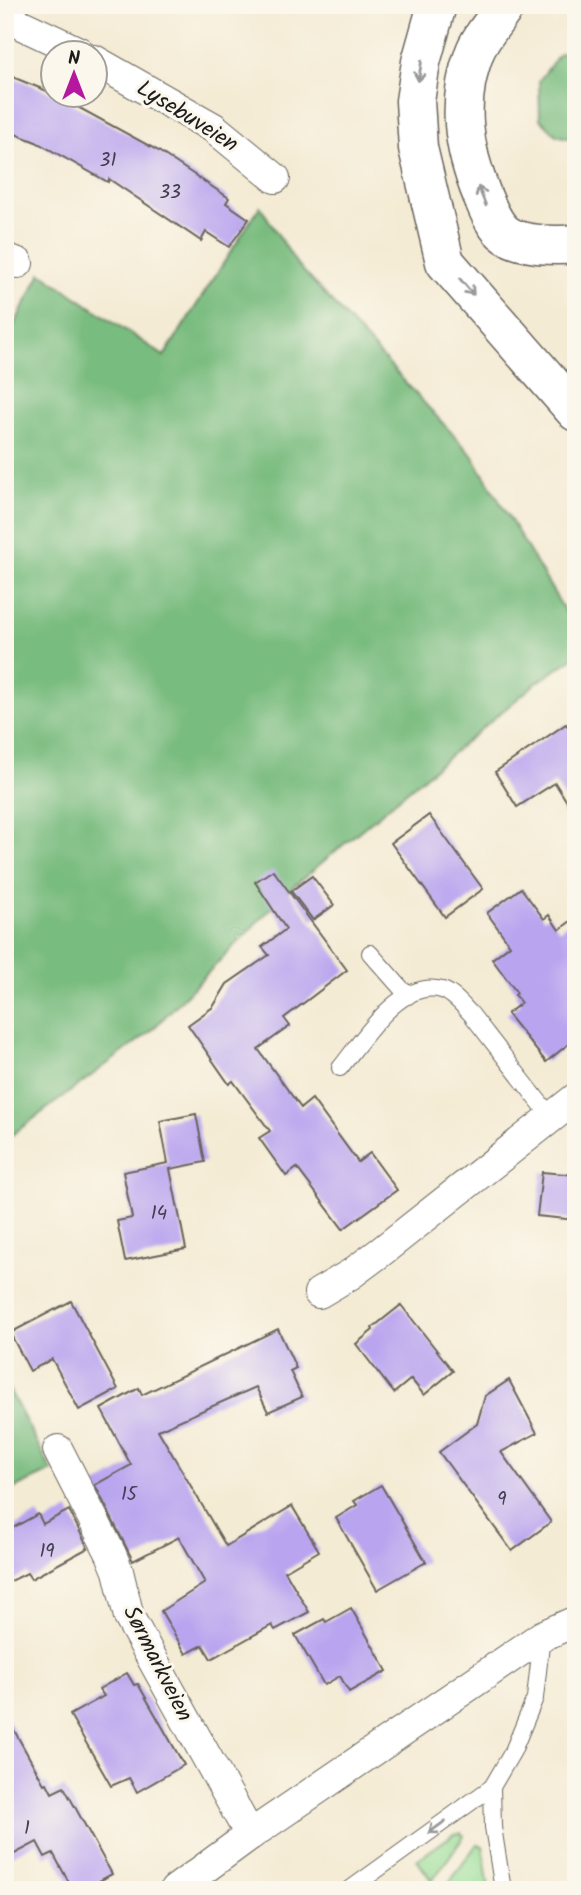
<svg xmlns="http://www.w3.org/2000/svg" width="581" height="1895" font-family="Kalam,sans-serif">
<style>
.green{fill:#97dd96;stroke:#5a7c59;stroke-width:2}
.forest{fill:#79bc7f;stroke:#4a6c4e;stroke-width:2}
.building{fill:#b9a5ef}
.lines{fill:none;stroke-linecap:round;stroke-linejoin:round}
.service-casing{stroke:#68645c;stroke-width:18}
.minor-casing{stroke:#68645c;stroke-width:32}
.motorway-casing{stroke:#68645c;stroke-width:41}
.service{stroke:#fff;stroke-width:16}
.minor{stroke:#fff;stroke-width:30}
.motorway{stroke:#fff;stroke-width:38}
.oneway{stroke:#999}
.labels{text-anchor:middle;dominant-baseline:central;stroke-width:6;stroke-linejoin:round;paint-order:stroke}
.number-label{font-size:19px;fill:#433e51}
.street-label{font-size:23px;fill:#1c1c1c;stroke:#fbf7ec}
</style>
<rect width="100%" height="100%" fill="#fbf7ec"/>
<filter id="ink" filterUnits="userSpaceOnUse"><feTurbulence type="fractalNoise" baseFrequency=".0143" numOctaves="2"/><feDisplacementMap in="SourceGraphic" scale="14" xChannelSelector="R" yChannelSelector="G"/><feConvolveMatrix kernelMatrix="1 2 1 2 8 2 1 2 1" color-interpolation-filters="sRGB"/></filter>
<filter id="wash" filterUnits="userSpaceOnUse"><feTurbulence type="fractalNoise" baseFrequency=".00686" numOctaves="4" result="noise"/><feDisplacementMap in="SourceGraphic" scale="28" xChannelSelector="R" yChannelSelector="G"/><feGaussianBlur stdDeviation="1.57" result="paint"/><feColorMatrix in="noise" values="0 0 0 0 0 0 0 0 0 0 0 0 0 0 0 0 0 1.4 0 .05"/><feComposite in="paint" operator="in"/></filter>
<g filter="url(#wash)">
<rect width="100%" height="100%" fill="#f4ebd4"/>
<g class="green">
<path d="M 461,1833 L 464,1836 L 432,1881 L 417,1860 L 454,1834 Z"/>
<path d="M 477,1844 L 483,1846 L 489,1890 L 463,1890 L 458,1888 L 457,1890 L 444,1890 Z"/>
</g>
<g class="forest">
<path d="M 576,49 L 576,140 L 556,135 L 540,119 L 539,81 L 559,54 Z"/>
<path d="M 260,206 L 296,263 L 472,455 L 576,630 L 576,656 L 535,684 L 288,891 L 150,1032 L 5,1140 L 5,343 L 41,273 L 164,356 Z"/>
<path d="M 5,1382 L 52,1471 L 5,1493 Z"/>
</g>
<g id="blocks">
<g class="building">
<path d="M 5,74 L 52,93 L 157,150 L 229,198 L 226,203 L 249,219 L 229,247 L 206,232 L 201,241 L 109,179 L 108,182 L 36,142 L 5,130 Z"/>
<path d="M 566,724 L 576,739 L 576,816 L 555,783 L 517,807 L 495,772 Z"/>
<path d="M 429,815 L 483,889 L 445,917 L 391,843 Z"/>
<path d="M 273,870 L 347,970 L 284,1018 L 290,1026 L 258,1049 L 301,1108 L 312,1099 L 358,1162 L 370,1153 L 397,1190 L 343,1229 L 297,1168 L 286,1176 L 259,1138 L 270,1131 L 233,1081 L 229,1084 L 188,1025 L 213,1007 L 227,984 L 269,955 L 262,947 L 286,929 L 255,882 Z"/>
<path d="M 312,876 L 334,905 L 313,920 L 291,891 Z"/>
<path d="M 521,888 L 544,919 L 549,915 L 559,930 L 576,917 L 576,1038 L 546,1062 L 507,1014 L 521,1003 L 515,995 L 517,993 L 492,959 L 510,945 L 487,913 Z"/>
<path d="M 196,1114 L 205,1162 L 170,1169 L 186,1249 L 125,1261 L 117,1221 L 132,1218 L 123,1172 L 168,1163 L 160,1121 Z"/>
<path d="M 542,1172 L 576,1175 L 576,1220 L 537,1216 Z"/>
<path d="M 71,1301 L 118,1389 L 79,1410 L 52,1359 L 30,1371 L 10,1333 Z"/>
<path d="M 401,1305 L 453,1371 L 424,1395 L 411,1379 L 394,1393 L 356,1344 L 373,1330 L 372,1328 Z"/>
<path d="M 278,1329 L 296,1368 L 290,1371 L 302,1397 L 268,1412 L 256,1387 L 158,1430 L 226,1546 L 292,1506 L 319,1551 L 285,1571 L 309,1612 L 275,1630 L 272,1625 L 211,1659 L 203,1645 L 186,1654 L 161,1611 L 205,1583 L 179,1537 L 133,1561 L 95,1485 L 131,1465 L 101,1409 L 139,1388 L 142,1395 Z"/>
<path d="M 509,1380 L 537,1433 L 501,1452 L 551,1522 L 512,1551 L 439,1452 L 477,1424 L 485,1396 Z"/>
<path d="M 381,1485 L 426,1562 L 377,1590 L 336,1518 L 357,1505 L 354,1501 Z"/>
<path d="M 69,1510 L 88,1548 L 31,1579 L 27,1573 L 5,1584 L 5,1532 L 38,1514 L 43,1524 Z"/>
<path d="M 351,1608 L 387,1671 L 349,1692 L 340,1676 L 324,1685 L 295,1635 L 324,1619 L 326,1622 Z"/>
<path d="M 127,1673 L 134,1685 L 138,1684 L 184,1765 L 137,1792 L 129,1778 L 111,1786 L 70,1715 L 104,1696 L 99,1689 Z"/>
<path d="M 5,1714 L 44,1784 L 47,1783 L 52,1793 L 64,1787 L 112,1874 L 83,1890 L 73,1890 L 53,1853 L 45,1857 L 37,1842 L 5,1859 Z"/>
</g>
</g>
</g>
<g filter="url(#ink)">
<use href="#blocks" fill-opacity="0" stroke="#68645c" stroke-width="2"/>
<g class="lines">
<g class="service-casing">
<g id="service">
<path d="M 370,953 L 408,996"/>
<path d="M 340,1068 C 362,1041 400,978 442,990 C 453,993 463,1006 471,1014 L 551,1117"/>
<path d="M 492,1787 L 493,1827 L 503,1890"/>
<path d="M 349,1890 L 492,1787 L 513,1751 L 535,1698 L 542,1636"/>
</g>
</g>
<g class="minor-casing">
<g id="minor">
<path d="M 5,17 L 79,52"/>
<path d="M 94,60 L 214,128 L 275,178"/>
<path d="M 5,258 L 18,263"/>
<path d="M 319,1293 L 351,1274 L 382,1251 L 576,1098"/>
<path d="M 58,1450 L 111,1554 L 118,1571 L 129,1617 L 250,1835"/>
<path d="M 175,1890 L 250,1835 L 542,1636 L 576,1621"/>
</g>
</g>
<g class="motorway-casing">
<g id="motorway">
<path d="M 437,5 L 421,62 L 415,101 L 418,148 L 445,262 L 576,412"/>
<path d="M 506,5 C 496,20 480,37 474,54 C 456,103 463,148 482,195 C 487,207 493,223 503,232 C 518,246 557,246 576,244"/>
</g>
</g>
<use href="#service" class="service"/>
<use href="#minor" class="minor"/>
<use href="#motorway" class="motorway"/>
</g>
<defs><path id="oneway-shaft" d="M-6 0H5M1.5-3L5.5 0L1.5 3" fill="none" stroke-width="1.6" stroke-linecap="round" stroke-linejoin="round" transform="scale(1.75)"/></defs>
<g class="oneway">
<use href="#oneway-shaft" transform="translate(420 71) rotate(99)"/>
<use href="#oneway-shaft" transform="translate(482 196) rotate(-112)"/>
<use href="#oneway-shaft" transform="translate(467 287) rotate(49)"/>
<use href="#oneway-shaft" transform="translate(437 1827) rotate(144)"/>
</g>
</g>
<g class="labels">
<g class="number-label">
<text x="108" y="161">31</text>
<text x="170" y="193">33</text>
<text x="159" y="1214">14</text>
<text x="129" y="1495">15</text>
<text x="502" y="1500">9</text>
<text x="47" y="1552">19</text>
<text x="27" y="1829">1</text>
</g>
<g class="street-label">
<text transform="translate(187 117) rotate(32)">Lysebuveien</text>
<text transform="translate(157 1664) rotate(63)">Sørmarkveien</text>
</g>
</g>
<rect width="581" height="1895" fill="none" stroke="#fbf7ec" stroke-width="28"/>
<g transform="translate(74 74)"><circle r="33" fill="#fbf7ec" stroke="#a29f99" stroke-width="2"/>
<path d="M0-5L12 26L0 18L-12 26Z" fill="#b5179e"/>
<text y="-10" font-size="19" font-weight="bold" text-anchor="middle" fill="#1c1c1c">N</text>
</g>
</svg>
